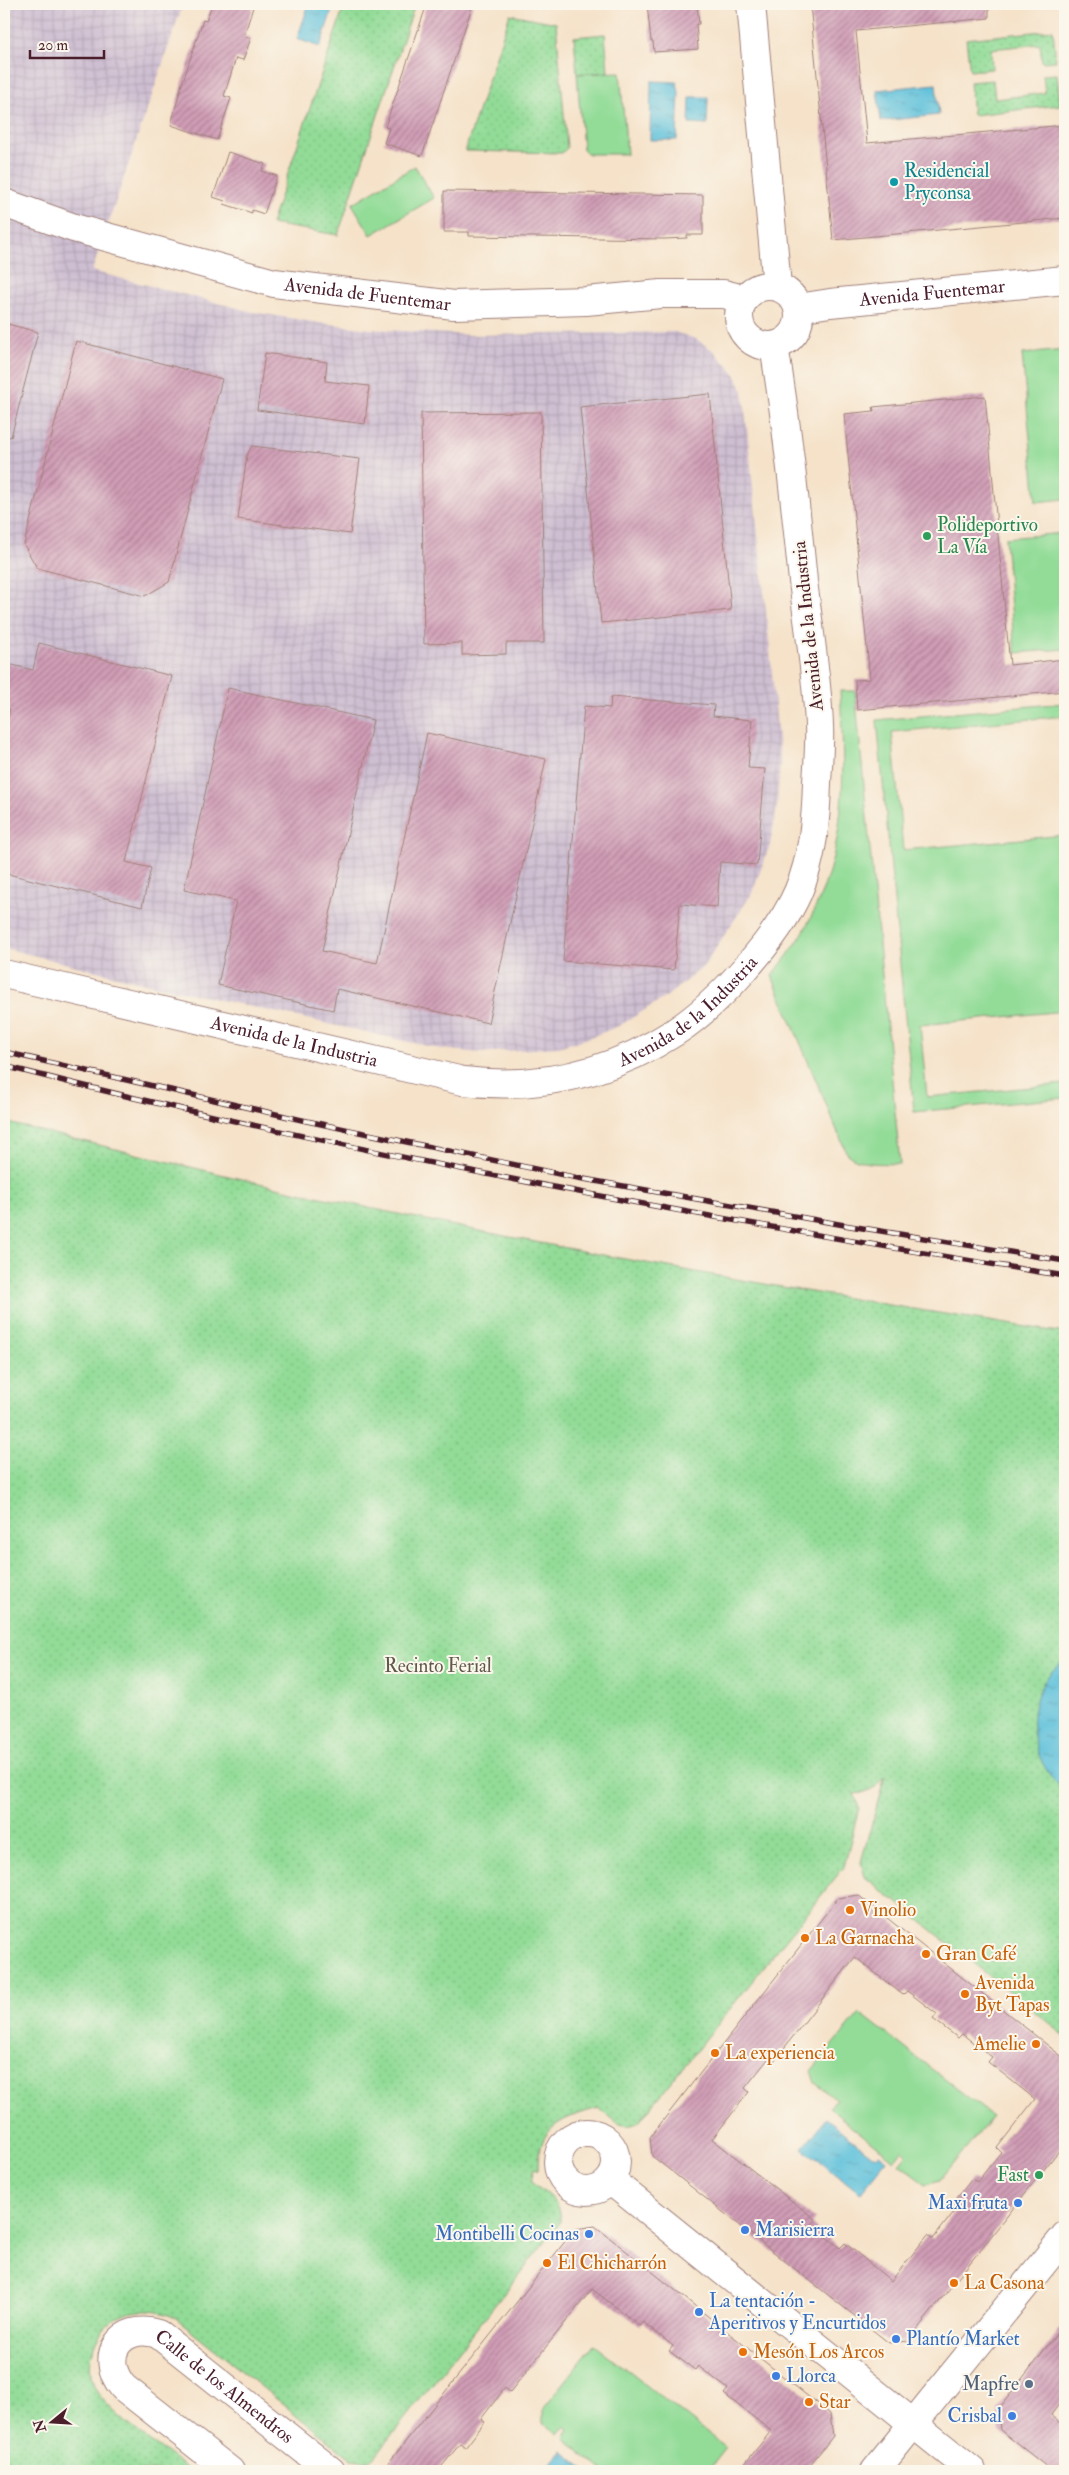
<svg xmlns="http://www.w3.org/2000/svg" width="1069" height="2475" font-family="'IM FELL Double Pica',serif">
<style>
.industrial{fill:url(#industrial-grid)}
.grass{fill:#92dc97;stroke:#6e7e61}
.park{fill:url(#park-dots);stroke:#6e7e61}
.water{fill:url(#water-ripples);stroke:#537082}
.building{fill:url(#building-hatch);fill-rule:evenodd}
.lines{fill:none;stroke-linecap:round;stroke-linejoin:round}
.minor-casing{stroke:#a0807a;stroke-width:30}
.tertiary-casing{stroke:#a0807a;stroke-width:30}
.minor{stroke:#fff;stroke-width:28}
.tertiary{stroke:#fff;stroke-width:28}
.rail-casing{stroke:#4a1f2b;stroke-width:5.5}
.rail{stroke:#fbf7ec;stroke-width:4;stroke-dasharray:11;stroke-linecap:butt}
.culture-dot{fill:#0f9aa8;stroke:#fbf7ec;stroke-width:2}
.leisure-dot{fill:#2e9e5b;stroke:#fbf7ec;stroke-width:2}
.food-dot{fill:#e8710a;stroke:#fbf7ec;stroke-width:2}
.shop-dot{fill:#3f7fe0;stroke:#fbf7ec;stroke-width:2}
.service-dot{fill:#5c6f8a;stroke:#fbf7ec;stroke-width:2}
.labels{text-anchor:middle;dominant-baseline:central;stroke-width:4;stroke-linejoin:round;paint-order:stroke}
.culture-label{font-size:19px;fill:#0d838f;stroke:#fbf7ec;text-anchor:start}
.street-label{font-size:19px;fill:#4a1f2b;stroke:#fbf7ec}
.leisure-label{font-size:19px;fill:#27864d;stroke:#fbf7ec;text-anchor:start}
.park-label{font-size:19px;fill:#60584b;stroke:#fbf7ec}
.food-label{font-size:19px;fill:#c56008;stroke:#fbf7ec;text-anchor:start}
.shop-label{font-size:19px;fill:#366cbe;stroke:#fbf7ec;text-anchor:start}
.service-label{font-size:19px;fill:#4e5e75;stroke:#fbf7ec;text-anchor:end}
</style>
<defs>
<pattern id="industrial-grid" width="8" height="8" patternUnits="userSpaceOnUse" patternTransform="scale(1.25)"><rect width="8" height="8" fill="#cebed1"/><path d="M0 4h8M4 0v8" fill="none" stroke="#b2a3b4"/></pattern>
<pattern id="park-dots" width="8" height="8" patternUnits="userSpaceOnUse" patternTransform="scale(1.25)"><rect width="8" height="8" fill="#92dc97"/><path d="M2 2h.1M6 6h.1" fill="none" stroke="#7fbc82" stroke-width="1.8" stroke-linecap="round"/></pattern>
<pattern id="water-ripples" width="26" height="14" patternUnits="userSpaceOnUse" patternTransform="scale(1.25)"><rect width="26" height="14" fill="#5cc0da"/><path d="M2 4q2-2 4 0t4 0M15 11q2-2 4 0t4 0" fill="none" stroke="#4e9bb1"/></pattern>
<pattern id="building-hatch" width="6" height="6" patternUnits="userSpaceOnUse" patternTransform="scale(1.25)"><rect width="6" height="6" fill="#d09db6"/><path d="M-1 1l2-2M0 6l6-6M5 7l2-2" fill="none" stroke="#ab7f94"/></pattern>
</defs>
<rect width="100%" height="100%" fill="#fbf7ec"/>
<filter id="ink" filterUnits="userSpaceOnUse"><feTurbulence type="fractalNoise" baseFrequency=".02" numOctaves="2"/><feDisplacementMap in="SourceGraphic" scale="10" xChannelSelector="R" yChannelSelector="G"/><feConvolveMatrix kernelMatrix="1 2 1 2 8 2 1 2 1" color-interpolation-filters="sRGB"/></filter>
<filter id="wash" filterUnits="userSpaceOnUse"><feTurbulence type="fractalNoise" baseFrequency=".0096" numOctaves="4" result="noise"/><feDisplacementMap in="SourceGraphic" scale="20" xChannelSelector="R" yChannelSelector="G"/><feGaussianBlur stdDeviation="1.12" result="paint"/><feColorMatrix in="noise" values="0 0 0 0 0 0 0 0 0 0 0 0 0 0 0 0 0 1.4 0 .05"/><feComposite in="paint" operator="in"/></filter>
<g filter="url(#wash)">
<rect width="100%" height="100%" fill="#f5e2c9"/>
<path class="industrial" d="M 4,4 L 183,4 L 92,271 L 253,312 L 313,322 L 370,329 L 470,335 L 675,332 L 696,339 L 714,351 L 735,374 L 743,391 L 769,640 L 780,761 L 777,806 L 770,845 L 751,895 L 703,967 L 667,996 L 619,1026 L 588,1038 L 558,1047 L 480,1053 L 441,1049 L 149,984 L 4,948 Z"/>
<g class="grass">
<path d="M 620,72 L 627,154 L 588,154 L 583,149 L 577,74 Z"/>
<path d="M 415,166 L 434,198 L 371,235 L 352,204 Z"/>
<path d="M 1065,350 L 1065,499 L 1036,502 L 1022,354 Z"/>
<path d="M 1065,533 L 1065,649 L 1015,653 L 1005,538 Z"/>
<path d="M 840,691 L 855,691 L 900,1164 C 882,1163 861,1166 847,1154 L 772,976 C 783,961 796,946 805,929 C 848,850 845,778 840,691 Z"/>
<path d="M 1065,703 L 1065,716 L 892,732 L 903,850 L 1065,835 L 1065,1011 L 920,1025 L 927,1097 L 1065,1084 L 1065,1098 L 914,1112 L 877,720 Z"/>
<path d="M 860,2013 L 992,2116 L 940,2180 L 926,2184 L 899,2164 L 907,2154 L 902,2150 L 894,2160 L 829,2108 L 836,2099 L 815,2083 L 811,2071 Z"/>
<path d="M 594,2344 L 726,2448 L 708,2471 L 604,2471 L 564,2439 L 569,2429 L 565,2426 L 558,2435 L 543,2423 L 543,2408 Z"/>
</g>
<g class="park">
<path d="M 345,4 L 415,4 L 338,235 L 271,224 Z"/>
<path d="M 510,14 L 556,23 L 567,148 L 562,153 L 465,151 Z"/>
<path d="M 1053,30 L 1056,61 L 1042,62 L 1040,44 L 991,49 L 992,69 L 970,71 L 966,39 Z"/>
<path d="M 605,34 L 608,72 L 577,74 L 574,37 Z"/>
<path d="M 1057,74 L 1060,105 L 973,115 L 970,82 L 993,80 L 995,99 L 1045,93 L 1043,75 Z"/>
<path d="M 4,1122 C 108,1147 212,1173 316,1196 C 564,1252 815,1294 1065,1333 L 1065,2036 L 865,1877 L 861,1862 L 885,1776 C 877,1788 868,1793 854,1794 L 859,1808 L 844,1867 L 639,2122 C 622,2132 611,2118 599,2108 C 562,2118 537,2126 538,2170 L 534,2168 L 531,2182 C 544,2193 566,2204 559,2224 L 376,2455 L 368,2461 L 351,2459 L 176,2318 C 142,2302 100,2313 92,2354 C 89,2366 90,2380 97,2391 C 112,2417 165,2451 190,2471 L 4,2471 Z"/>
</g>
<g class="water">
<path d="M 309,4 L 334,4 L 320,47 L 297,39 Z"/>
<path d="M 651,81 L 677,82 L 679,93 L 677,140 L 650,140 Z"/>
<path d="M 936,84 L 939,115 L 881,121 L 877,90 Z"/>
<path d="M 690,97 L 708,97 L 707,125 L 689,124 Z"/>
<path d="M 1065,1660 L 1065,1791 C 1025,1758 1019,1692 1065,1660 Z"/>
<path d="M 826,2119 L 875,2157 L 879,2154 L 887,2160 L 860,2193 L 803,2148 Z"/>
<path d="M 562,2451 L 587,2471 L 545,2471 Z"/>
</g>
<g id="blocks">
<g class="building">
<path d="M 212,4 L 254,4 L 244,36 L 251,38 L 243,60 L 236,58 L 224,96 L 231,98 L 217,140 L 171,125 L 181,87 L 203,20 L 206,21 Z"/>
<path d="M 427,4 L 473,4 L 422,156 L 384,143 L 389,128 L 385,127 Z"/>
<path d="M 647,4 L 697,4 L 699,24 L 696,24 L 698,49 L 654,52 L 653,41 L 651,41 Z"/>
<path d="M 810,4 L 989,4 L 989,18 L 856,31 L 867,143 L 1065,125 L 1065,218 L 833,240 Z"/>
<path d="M 228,152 L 265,164 L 262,171 L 277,176 L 264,214 L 252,210 L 252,213 L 224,204 L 225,201 L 213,197 Z"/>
<path d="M 444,191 L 703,195 L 703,235 L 687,235 L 687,238 L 664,239 L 469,236 L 469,232 L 444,232 Z"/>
<path d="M 4,323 L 38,332 L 11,437 L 4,436 Z"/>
<path d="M 76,341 L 222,379 L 169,582 L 145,596 L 37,568 L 24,545 Z"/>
<path d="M 265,353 L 327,362 L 325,381 L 369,386 L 365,424 L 257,410 Z"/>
<path d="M 710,394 L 731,610 L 601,623 L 580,407 Z"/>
<path d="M 985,396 L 1010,665 L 1065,659 L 1065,691 L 857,710 L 855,680 L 870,679 L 844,414 L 874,411 L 873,407 Z"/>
<path d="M 541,412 L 544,643 L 506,643 L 506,654 L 462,655 L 462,643 L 424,644 L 421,413 Z"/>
<path d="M 252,446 L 360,459 L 350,534 L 238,519 L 247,455 Z"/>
<path d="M 39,643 L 172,676 L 126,862 L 151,868 L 142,907 L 4,873 L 4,736 L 10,709 L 4,708 L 4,663 L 33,670 Z"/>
<path d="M 228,688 L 373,720 L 322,951 L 377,963 L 427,733 L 546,759 L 488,1023 L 337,989 L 333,1010 L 218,985 L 236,901 L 184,890 Z"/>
<path d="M 611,697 L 714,705 L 713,716 L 752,720 L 748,768 L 765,769 L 757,865 L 720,862 L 717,907 L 680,904 L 674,970 L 563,961 L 584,706 L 610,708 Z"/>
<path d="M 858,1895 L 1065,2059 L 1065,2143 L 908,2341 L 889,2343 L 652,2156 L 650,2137 L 838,1898 ZM 855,1957 L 903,1995 L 907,1991 L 937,2014 L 933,2019 L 958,2038 L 962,2034 L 992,2057 L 988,2062 L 1035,2099 L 997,2148 L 1001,2152 L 977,2182 L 972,2179 L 952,2204 L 957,2208 L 933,2239 L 928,2235 L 891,2281 L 845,2243 L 840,2248 L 811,2225 L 815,2219 L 712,2139 L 749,2092 L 745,2088 L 769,2058 L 774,2061 Z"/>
<path d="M 595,2226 L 830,2414 L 833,2436 L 805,2471 L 739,2471 L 771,2431 L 724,2394 L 728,2389 L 698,2366 L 695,2370 L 669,2351 L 673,2346 L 643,2322 L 640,2326 L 592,2289 L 510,2392 L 505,2388 L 481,2419 L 485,2422 L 465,2448 L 460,2444 L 438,2471 L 382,2471 L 575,2229 Z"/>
<path d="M 1065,2323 L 1065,2396 L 1051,2415 L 1065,2426 L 1065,2471 L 1052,2471 L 1000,2430 L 998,2410 Z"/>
</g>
</g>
</g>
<g filter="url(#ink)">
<use href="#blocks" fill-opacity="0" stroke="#a0807a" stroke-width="1"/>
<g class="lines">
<g class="minor-casing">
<g id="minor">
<path d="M 751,4 L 777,286"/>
<path id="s1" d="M 4,203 L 74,228 L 274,283 L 454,305 L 586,301 L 661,294 L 724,294 L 743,299"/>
<circle cx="769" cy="316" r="30"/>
<path id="s2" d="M 798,308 L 830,303 L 1065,280"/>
<path id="s3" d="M 4,974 L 463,1081 C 540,1090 610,1074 675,1032 C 717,1005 778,938 798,892 C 813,857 816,820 817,783 C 818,764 820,744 819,725 C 817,677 809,629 803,581 C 795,502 787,424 774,346"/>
<circle cx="587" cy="2162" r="29"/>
<path d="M 610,2180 L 972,2471"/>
<path id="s4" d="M 230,2471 L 123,2387 C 98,2357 120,2322 158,2334 L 331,2471"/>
</g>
</g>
<g class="tertiary-casing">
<path id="tertiary" d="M 875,2471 L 1065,2236"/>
</g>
<use href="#minor" class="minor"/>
<use href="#tertiary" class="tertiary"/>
<g class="rail-casing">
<g id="rail">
<path d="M 4,1052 L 302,1120 L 578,1178 L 850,1226 L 1065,1261"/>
<path d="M 4,1066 C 354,1155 709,1219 1065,1276"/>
</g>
</g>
<use href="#rail" class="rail"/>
</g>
</g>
<circle class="culture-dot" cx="894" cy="182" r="5"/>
<g class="leisure-dot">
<circle cx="927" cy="536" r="5"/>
<circle cx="1039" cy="2175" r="5"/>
</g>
<g class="food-dot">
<circle cx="850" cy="1910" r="5"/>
<circle cx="805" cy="1938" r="5"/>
<circle cx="926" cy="1954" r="5"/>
<circle cx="965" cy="1994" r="5"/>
<circle cx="1036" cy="2044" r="5"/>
<circle cx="715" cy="2053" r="5"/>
<circle cx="547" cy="2263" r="5"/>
<circle cx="954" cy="2283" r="5"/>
<circle cx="743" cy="2352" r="5"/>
<circle cx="809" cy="2402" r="5"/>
</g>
<g class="shop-dot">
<circle cx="1018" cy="2203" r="5"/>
<circle cx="745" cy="2230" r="5"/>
<circle cx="589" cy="2234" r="5"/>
<circle cx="699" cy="2312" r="5"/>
<circle cx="896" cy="2339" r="5"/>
<circle cx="776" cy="2376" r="5"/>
<circle cx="1012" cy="2416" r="5"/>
</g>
<circle class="service-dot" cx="1029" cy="2384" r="5"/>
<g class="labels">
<g class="culture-label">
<text x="904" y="171">Residencial<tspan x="904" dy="22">Pryconsa</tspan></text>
</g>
<g class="street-label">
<text stroke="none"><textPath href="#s2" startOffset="135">Avenida Fuentemar</textPath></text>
<text stroke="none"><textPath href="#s1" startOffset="376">Avenida de Fuentemar</textPath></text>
<text transform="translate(808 626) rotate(-96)">Avenida de la Industria</text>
<text stroke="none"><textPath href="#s3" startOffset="716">Avenida de la Industria</textPath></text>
<text stroke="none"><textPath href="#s3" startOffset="298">Avenida de la Industria</textPath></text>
<text stroke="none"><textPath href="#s4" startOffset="312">Calle de los Almendros</textPath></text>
</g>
<g class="leisure-label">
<text x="937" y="525">Polideportivo<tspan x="937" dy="22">La Vía</tspan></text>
<text x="1029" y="2175" text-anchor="end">Fast</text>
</g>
<g class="park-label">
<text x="438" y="1666">Recinto Ferial</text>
</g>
<g class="food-label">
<text x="860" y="1910">Vinolio</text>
<text x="815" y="1938">La Garnacha</text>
<text x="936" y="1954">Gran Café</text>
<text x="975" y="1983">Avenida<tspan x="975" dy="22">Byt Tapas</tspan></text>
<text x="1026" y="2044" text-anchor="end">Amelie</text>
<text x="725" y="2053">La experiencia</text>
<text x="557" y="2263">El Chicharrón</text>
<text x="964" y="2283">La Casona</text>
<text x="753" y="2352">Mesón Los Arcos</text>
<text x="819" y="2402">Star</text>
</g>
<g class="shop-label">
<text x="1008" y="2203" text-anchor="end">Maxi fruta</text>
<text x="755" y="2230">Marisierra</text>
<text x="579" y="2234" text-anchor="end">Montibelli Cocinas</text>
<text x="709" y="2301">La tentación -<tspan x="709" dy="22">Aperitivos y Encurtidos</tspan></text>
<text x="906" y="2339">Plantío Market</text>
<text x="786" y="2376">Llorca</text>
<text x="1002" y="2416" text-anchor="end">Crisbal</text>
</g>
<g class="service-label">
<text x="1019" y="2384">Mapfre</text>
</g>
</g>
<rect width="1069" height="2475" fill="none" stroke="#fbf7ec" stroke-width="20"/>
<g transform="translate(52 2422) rotate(252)" stroke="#fbf7ec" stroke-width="4" paint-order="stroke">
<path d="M0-4L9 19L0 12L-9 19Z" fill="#4a1f2b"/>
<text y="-8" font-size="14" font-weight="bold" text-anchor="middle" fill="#4a1f2b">N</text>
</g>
<path d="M30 50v8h74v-8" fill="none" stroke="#4a1f2b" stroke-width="2.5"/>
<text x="38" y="50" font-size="15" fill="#4a1f2b" stroke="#fbf7ec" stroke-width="4" paint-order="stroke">20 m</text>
</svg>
